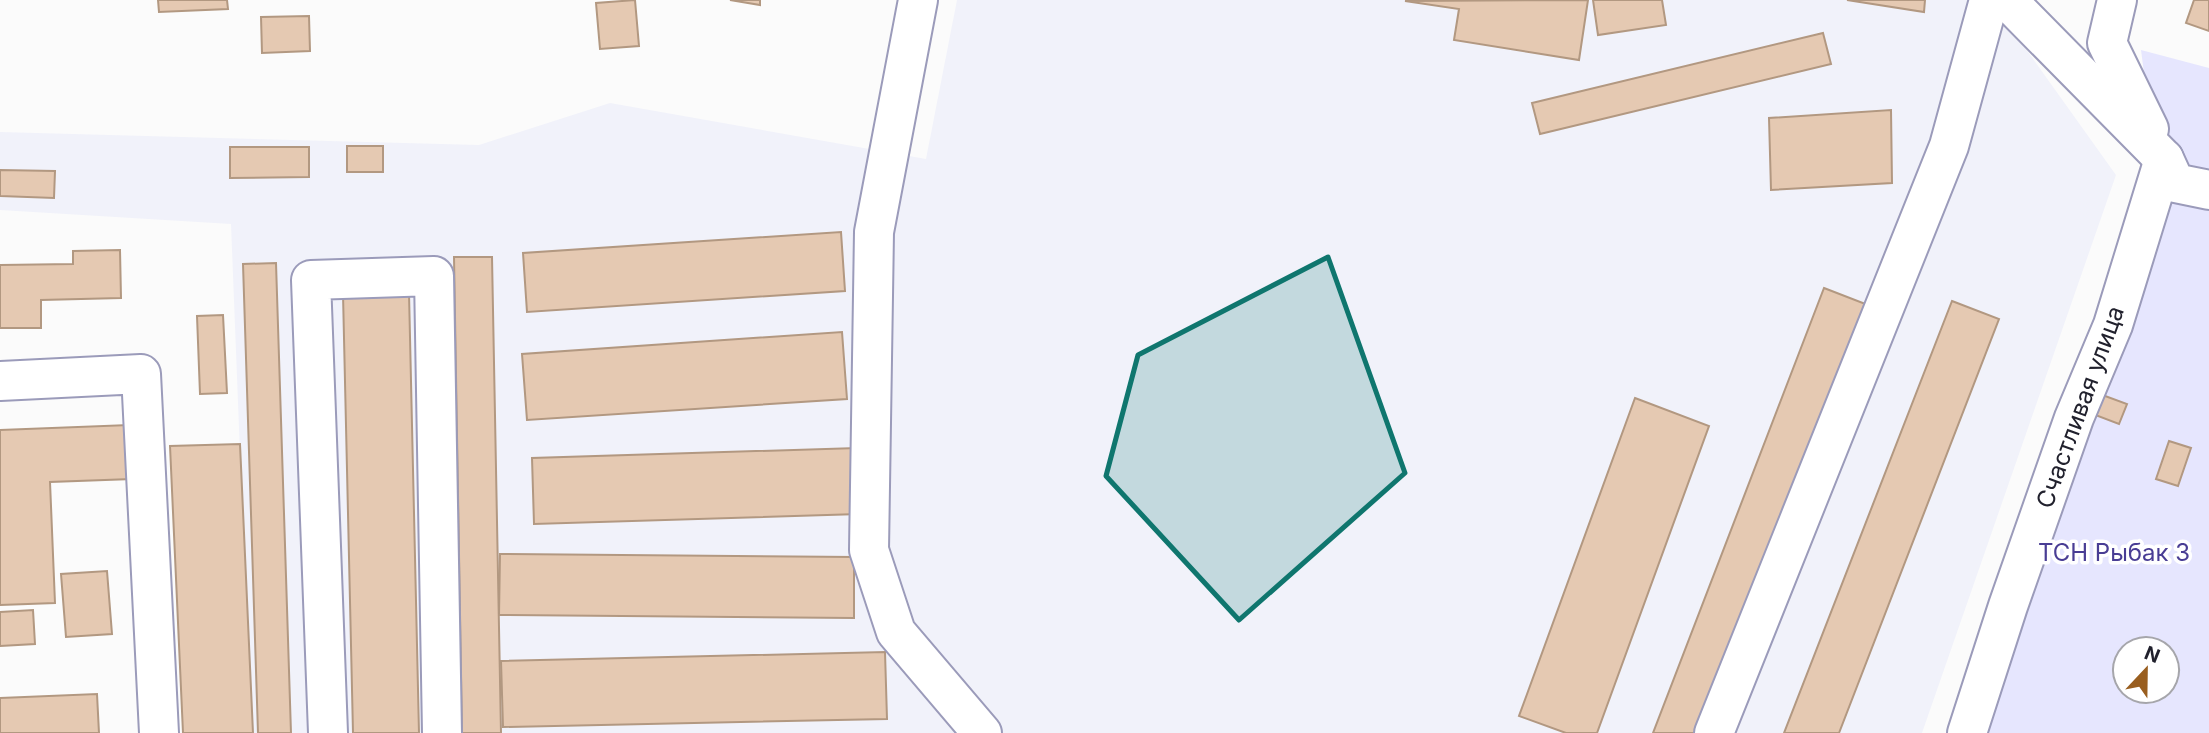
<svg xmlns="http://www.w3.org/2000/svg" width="2209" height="733" font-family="Inter,sans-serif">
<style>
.built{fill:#f1f2fa}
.green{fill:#e6e6fe;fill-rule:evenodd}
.building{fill:#e5c9b2;stroke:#b29881;stroke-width:2}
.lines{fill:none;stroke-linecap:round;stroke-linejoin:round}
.minor-casing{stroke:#9b9bba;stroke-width:42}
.minor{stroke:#fff;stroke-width:38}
.marked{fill:#0f766e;fill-opacity:0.2;stroke:#0f766e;stroke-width:5;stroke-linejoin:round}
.labels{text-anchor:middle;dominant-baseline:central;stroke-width:7;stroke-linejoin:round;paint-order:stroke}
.street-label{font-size:24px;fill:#21212d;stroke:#fff}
.park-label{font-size:24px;fill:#493d94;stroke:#fff}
</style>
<rect width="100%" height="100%" fill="#fbfbfb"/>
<path class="built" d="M 957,0 L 1991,0 L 2116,175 L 1922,733 L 251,733 L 231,224 L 0,210 L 0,132 L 479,145 L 610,103 L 926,159 Z"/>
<path class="green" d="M 2141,50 L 2209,68 L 2209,733 L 1957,733 L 2076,363 L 2091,356 L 2160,196 ZM 2125,649 L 2167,649 L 2167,691 L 2125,691 Z"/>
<g class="building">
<path d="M 158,0 L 227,0 L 228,9 L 159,12 Z"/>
<path d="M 635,0 L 639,46 L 600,49 L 596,3 Z"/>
<path d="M 730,0 L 760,0 L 760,5 Z"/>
<path d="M 1588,0 L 1579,60 L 1454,40 L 1459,9 L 1405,1 Z"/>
<path d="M 1593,0 L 1662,0 L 1666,25 L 1598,35 Z"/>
<path d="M 1847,0 L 1925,0 L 1924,12 Z"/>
<path d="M 2194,0 L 2209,0 L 2209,31 L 2186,23 Z"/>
<path d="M 309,16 L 310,51 L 262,53 L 261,17 Z"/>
<path d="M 1823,33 L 1831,64 L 1540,134 L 1532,103 Z"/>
<path d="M 1891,110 L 1892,183 L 1771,190 L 1769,118 Z"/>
<rect x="347" y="146" width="36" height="26"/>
<path d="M 230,147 L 309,147 L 309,177 L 230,178 Z"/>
<path d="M 0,170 L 55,171 L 54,198 L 0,196 Z"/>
<path d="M 841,232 L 845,291 L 527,312 L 523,253 Z"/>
<path d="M 120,250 L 121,298 L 41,300 L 41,328 L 0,328 L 0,265 L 73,264 L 73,251 Z"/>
<path d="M 454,257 L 492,257 L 501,733 L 462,733 Z"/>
<path d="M 276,263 L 291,733 L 258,733 L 243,264 Z"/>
<path d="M 1824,288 L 1894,315 L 1733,733 L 1653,733 Z"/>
<path d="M 409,293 L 419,733 L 353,733 L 343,294 Z"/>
<path d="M 1952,301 L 1999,319 L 1839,733 L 1784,733 Z"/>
<path d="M 223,315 L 227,393 L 200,394 L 197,316 Z"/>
<path d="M 842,332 L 847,399 L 527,420 L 522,354 Z"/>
<path d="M 2097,393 L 2127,404 L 2119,424 L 2090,413 Z"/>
<path d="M 1635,398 L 1709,426 L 1597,733 L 1566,733 L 1519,716 Z"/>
<path d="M 129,425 L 132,479 L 50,482 L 55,603 L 0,605 L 0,430 Z"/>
<path d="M 2169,441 L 2191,448 L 2178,486 L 2156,479 Z"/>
<path d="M 240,444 L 253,733 L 183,733 L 170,446 Z"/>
<path d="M 857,448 L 859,514 L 534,524 L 532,458 Z"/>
<path d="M 500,554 L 854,557 L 854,618 L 499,615 Z"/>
<path d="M 107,571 L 112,634 L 66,637 L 61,574 Z"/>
<path d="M 33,610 L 35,644 L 0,646 L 0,612 Z"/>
<path d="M 885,652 L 887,719 L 503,727 L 501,661 Z"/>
<path d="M 97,694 L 99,733 L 0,733 L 0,698 Z"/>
</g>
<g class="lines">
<g class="minor-casing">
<g id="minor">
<path d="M 918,0 L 874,232 L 869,550 L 896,632 L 982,733"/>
<path d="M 2007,0 L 2164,159 L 2175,183 L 2209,190"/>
<path d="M 2117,0 L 2107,43 L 2149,129"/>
<path d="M 0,381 L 141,374 L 159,733"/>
<path d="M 328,733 L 311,280 L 434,276 L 442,733"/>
<path d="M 1714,733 L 1949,146 L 1989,0"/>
<path d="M 1967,733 L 2008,606 L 2074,418 L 2113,325 L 2164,159"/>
</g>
</g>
<use href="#minor" class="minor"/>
</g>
<path class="marked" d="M 1328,257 L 1405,473 L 1239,620 L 1106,476 L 1138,355 Z"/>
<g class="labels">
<g class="street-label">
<text transform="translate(2080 407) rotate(-70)">Счастливая улица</text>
</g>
<g class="park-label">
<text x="2114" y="552">ТСН Рыбак 3</text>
</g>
</g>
<g transform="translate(2146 670) rotate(22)"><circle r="33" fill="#ffffff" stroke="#a6a6ab" stroke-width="2"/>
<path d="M0-5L12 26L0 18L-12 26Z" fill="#995e1f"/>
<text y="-10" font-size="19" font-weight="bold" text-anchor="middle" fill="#21212d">N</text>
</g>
</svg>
